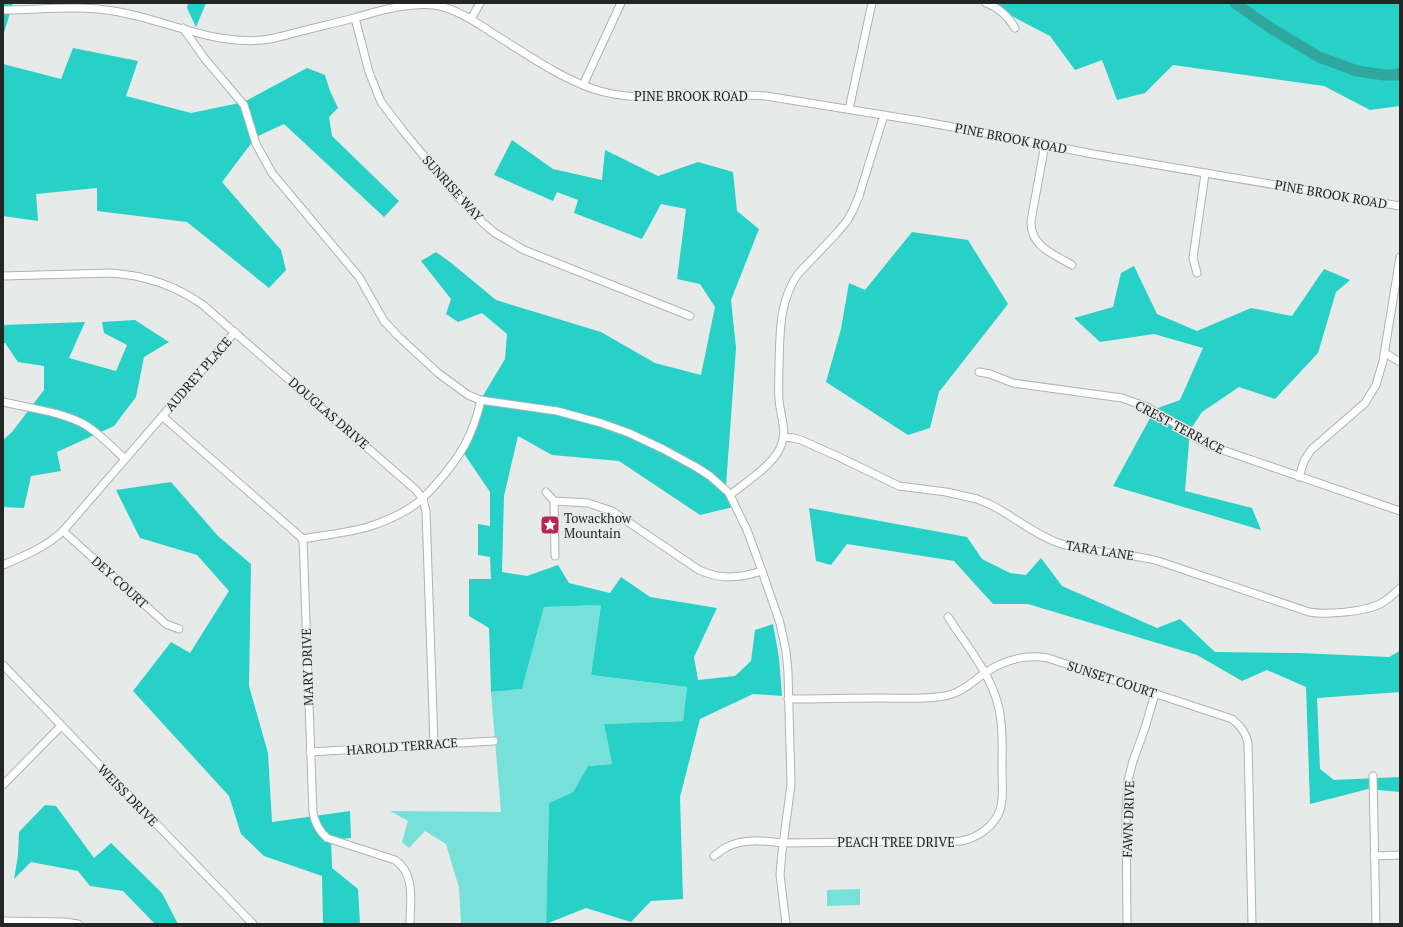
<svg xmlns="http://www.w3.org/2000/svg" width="1403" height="927" font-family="'PT Serif',serif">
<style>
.green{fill:#77e1d9}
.forest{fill:#27d1c7}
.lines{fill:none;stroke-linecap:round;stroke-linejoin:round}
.river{stroke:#2fa79f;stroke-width:11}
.minor-casing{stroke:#afb3b3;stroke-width:9}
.minor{stroke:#fff;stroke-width:7}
.labels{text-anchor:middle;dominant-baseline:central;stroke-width:3;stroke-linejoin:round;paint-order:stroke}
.street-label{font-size:13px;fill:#242626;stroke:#e6eae9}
.poi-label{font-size:13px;fill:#242626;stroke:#e6eae9;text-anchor:start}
</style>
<rect width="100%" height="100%" fill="#e6eae9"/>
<g class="green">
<path d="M 601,605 L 591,675 L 687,687 L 683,721 L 604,724 L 612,764 L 588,766 L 573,792 L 549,803 L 546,924 L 461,924 L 459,888 L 446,844 L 425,831 L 409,848 L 402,842 L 408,821 L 390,811 L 501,812 L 491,692 L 522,689 L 544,607 Z"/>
<path d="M 860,889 L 860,905 L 827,906 L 827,890 Z"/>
</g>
<g class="forest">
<path d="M 3,3 L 13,3 L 3,36 Z"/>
<path d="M 188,3 L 206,3 L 196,27 L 187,8 Z"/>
<path d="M 987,3 L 1400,3 L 1400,106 L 1370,110 L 1324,86 L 1173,65 L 1145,93 L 1117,100 L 1102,60 L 1075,70 L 1050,36 Z"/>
<path d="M 73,48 L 138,61 L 126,96 L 191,113 L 244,102 L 307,68 L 325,75 L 330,91 L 338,108 L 329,117 L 332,136 L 399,201 L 384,217 L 284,124 L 256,137 L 222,182 L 281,250 L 286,270 L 269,288 L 187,222 L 97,211 L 97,188 L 36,194 L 38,221 L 3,216 L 3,64 L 61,79 Z"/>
<path d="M 512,140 L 553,169 L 602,180 L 605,150 L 658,176 L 698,162 L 733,172 L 737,211 L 759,229 L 731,300 L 736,348 L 726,486 L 737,506 L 700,515 L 619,461 L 552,455 L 518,436 L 504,496 L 502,572 L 527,576 L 558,565 L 569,583 L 610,593 L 621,577 L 650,597 L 717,608 L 694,657 L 698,680 L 735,676 L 751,661 L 755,630 L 773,624 L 779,658 L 782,696 L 753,694 L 700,719 L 680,797 L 683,899 L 651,901 L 631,922 L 586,908 L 546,924 L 549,803 L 573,792 L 588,766 L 612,764 L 604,724 L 683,721 L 687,687 L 591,675 L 601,605 L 544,607 L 522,689 L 491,692 L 489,628 L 469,616 L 469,579 L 491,579 L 490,557 L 478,555 L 478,524 L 490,526 L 490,492 L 461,449 L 481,399 L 505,359 L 507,334 L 482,313 L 458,322 L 446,314 L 451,299 L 421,261 L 436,252 L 450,262 L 496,300 L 601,332 L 655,363 L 701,375 L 715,307 L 700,284 L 677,279 L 686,209 L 661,204 L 642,239 L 574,213 L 578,200 L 557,192 L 553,201 L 494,175 Z"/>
<path d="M 912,232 L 968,240 L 1008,304 L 939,392 L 930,428 L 908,435 L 826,382 L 841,329 L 849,283 L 865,290 Z"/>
<path d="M 1134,266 L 1157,314 L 1197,331 L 1251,308 L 1292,316 L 1324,269 L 1350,280 L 1336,292 L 1318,353 L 1275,399 L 1239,387 L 1202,412 L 1190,430 L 1185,491 L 1252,508 L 1261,530 L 1113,486 L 1155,409 L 1180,400 L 1203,348 L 1154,334 L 1100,342 L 1074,318 L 1113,307 L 1121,273 Z"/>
<path d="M 135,320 L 169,342 L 144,357 L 136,397 L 114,426 L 57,452 L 61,471 L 31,476 L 24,508 L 3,507 L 3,440 L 12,432 L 44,390 L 44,366 L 18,362 L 5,343 L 3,343 L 3,325 L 85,322 L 69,358 L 116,371 L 127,345 L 104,333 L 102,322 Z"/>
<path d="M 171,482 L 218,536 L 251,564 L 249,686 L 268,753 L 272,822 L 350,811 L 351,838 L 331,840 L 332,868 L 358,889 L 360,924 L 323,924 L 322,876 L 264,856 L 241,834 L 229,796 L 133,691 L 171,642 L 190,653 L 229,591 L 197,555 L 140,538 L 116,490 Z"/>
<path d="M 809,508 L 967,537 L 982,559 L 1010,573 L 1026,575 L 1041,558 L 1062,586 L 1157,628 L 1180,619 L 1215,652 L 1299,653 L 1389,657 L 1400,651 L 1400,692 L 1317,698 L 1320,769 L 1334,780 L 1400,777 L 1400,792 L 1368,789 L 1310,804 L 1306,687 L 1267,670 L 1242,681 L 1197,655 L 1028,604 L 993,604 L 954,561 L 847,544 L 831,565 L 816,561 Z"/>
<path d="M 45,805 L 56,806 L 94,858 L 111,843 L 162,893 L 178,924 L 155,924 L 123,891 L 90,886 L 78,871 L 31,862 L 14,879 L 18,855 L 19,832 Z"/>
</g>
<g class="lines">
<path class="river" d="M 1235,3 L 1269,27 L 1319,57 L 1357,71 L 1384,75 L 1398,75 L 1400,73"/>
<g class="minor-casing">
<g id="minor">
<path d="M 986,3 C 1000,8 1008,16 1015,28"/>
<path d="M 3,10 C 40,10 77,5 113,11 C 166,19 221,50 275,38 C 301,31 327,25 354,18 C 379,11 407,2 434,5 C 455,8 474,21 491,32 C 523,52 564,81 600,91 C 628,99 658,97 687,96 C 714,95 740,94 766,96 L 920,121 L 1017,139 L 1093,154 L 1400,206"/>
<path d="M 355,18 L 369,72 L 381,102 L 404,132 L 459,198 L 482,222 L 495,233 L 524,250 L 690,316"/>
<path d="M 471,19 L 480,3"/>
<path d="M 183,28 L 205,59 L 244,105 L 256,144 L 272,173 L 359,277 L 384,321 L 397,335 L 438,373 L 468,395 L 480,400 L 557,411 L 601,423 L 629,433 L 663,449 L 696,467 L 710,476 L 729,493 L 747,530 L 762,571 L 780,623 L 786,651 L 788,672 L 791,785 L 782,852 L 780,875 L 786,924"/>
<path d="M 583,85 L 621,3"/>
<path d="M 849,109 L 872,3"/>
<path d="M 1045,144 L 1031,221 C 1030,246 1053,254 1072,265"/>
<path d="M 1197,273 L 1193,258 L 1205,174"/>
<path d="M 3,276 L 110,273 C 144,275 175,285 203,305 L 416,490 L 423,499 L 426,511 L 434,744"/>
<path d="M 1385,353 L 1400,362"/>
<path d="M 979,372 L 990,374 L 1013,383 L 1122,398 L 1147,407 L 1173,422 L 1194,437 L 1211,446 L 1400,511"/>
<path d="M 3,402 C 28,408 65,412 87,426 C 101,435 113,448 125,459"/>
<path d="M 162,416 L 303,539 L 313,813 C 315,823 319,831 327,838 L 395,860 C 416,874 410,902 410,924"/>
<path d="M 784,437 L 793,438 L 801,440 L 839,457 L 899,486 L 946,492 L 977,499 L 989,504 C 1012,515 1032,533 1056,542 C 1087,554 1125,552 1158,561 L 1309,612 C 1326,615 1364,612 1380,604 C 1388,600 1394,594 1400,588"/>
<path d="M 1299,477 L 1304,461 L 1311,450 L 1365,403 L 1376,385 L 1383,361 L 1400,257"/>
<path d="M 546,492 L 554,501 L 588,503 L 612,511 L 699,570 C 721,580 740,578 762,571"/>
<path d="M 730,495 C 745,483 771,466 779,450 C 789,432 780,417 779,399 C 778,388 779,376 779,365 C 780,333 779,301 798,274 L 836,234 L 847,221 L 853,210 L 859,196 L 884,115"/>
<path d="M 554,501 L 555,556"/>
<path d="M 63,531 L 166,624 L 179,629"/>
<path d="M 302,539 C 324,535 347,533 368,527 C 383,522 400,515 413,506 C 422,500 430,491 437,483 C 461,456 473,435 481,400"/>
<path d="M 3,565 C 24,556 46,547 63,531 L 235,332"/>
<path d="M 3,665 L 253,924"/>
<path d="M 788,699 C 820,699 851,698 882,698 C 900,698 936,700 952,694 C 965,690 973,681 985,673 C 1004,660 1024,654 1048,658 L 1232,719 C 1240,725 1246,733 1248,743 L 1252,924"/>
<path d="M 310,752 L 494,741"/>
<path d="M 1373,776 L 1376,924"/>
<path d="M 3,785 L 61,726"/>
<path d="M 714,856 C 718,853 723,849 727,847 C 743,838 766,841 783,843 L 961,841 C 977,838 994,827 1000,810 C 1004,798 1002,784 1002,771 C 1002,746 1004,719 995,695 C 985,667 964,642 948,617"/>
<path d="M 1374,856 L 1400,855"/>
<path d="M 3,921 L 65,922 L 78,924"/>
<path d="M 1127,924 L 1126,812 L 1128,780 L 1133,761 L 1145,728 L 1155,694"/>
</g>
</g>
<use href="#minor" class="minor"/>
</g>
<defs>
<g id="sight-square" transform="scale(1)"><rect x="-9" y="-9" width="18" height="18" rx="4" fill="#b72753" stroke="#e6eae9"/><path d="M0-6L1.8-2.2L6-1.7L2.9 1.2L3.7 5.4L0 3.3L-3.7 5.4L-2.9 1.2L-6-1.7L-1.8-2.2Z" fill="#fff"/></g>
</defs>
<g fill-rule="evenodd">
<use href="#sight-square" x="550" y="525"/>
</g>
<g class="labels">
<g class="street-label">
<text x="691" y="96">PINE BROOK ROAD</text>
<text transform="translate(1011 138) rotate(11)">PINE BROOK ROAD</text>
<text transform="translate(453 188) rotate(48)">SUNRISE WAY</text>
<text transform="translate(1331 194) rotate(10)">PINE BROOK ROAD</text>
<text transform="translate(198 374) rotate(-49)">AUDREY PLACE</text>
<text transform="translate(329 413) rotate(41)">DOUGLAS DRIVE</text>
<text transform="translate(1180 427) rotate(28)">CREST TERRACE</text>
<text transform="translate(1100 550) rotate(9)">TARA LANE</text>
<text transform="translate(120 582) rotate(42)">DEY COURT</text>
<text transform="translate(307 667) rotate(-92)">MARY DRIVE</text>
<text transform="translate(1112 679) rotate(18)">SUNSET COURT</text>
<text transform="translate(402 746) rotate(-4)">HAROLD TERRACE</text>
<text transform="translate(128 795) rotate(46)">WEISS DRIVE</text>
<text transform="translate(1128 819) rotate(-88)">FAWN DRIVE</text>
<text x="896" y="842">PEACH TREE DRIVE</text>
</g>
<g class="poi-label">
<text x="564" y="518">Towackhow<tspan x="564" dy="15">Mountain</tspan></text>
</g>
</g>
<rect width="1403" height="927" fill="none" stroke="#242626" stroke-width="8"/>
</svg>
